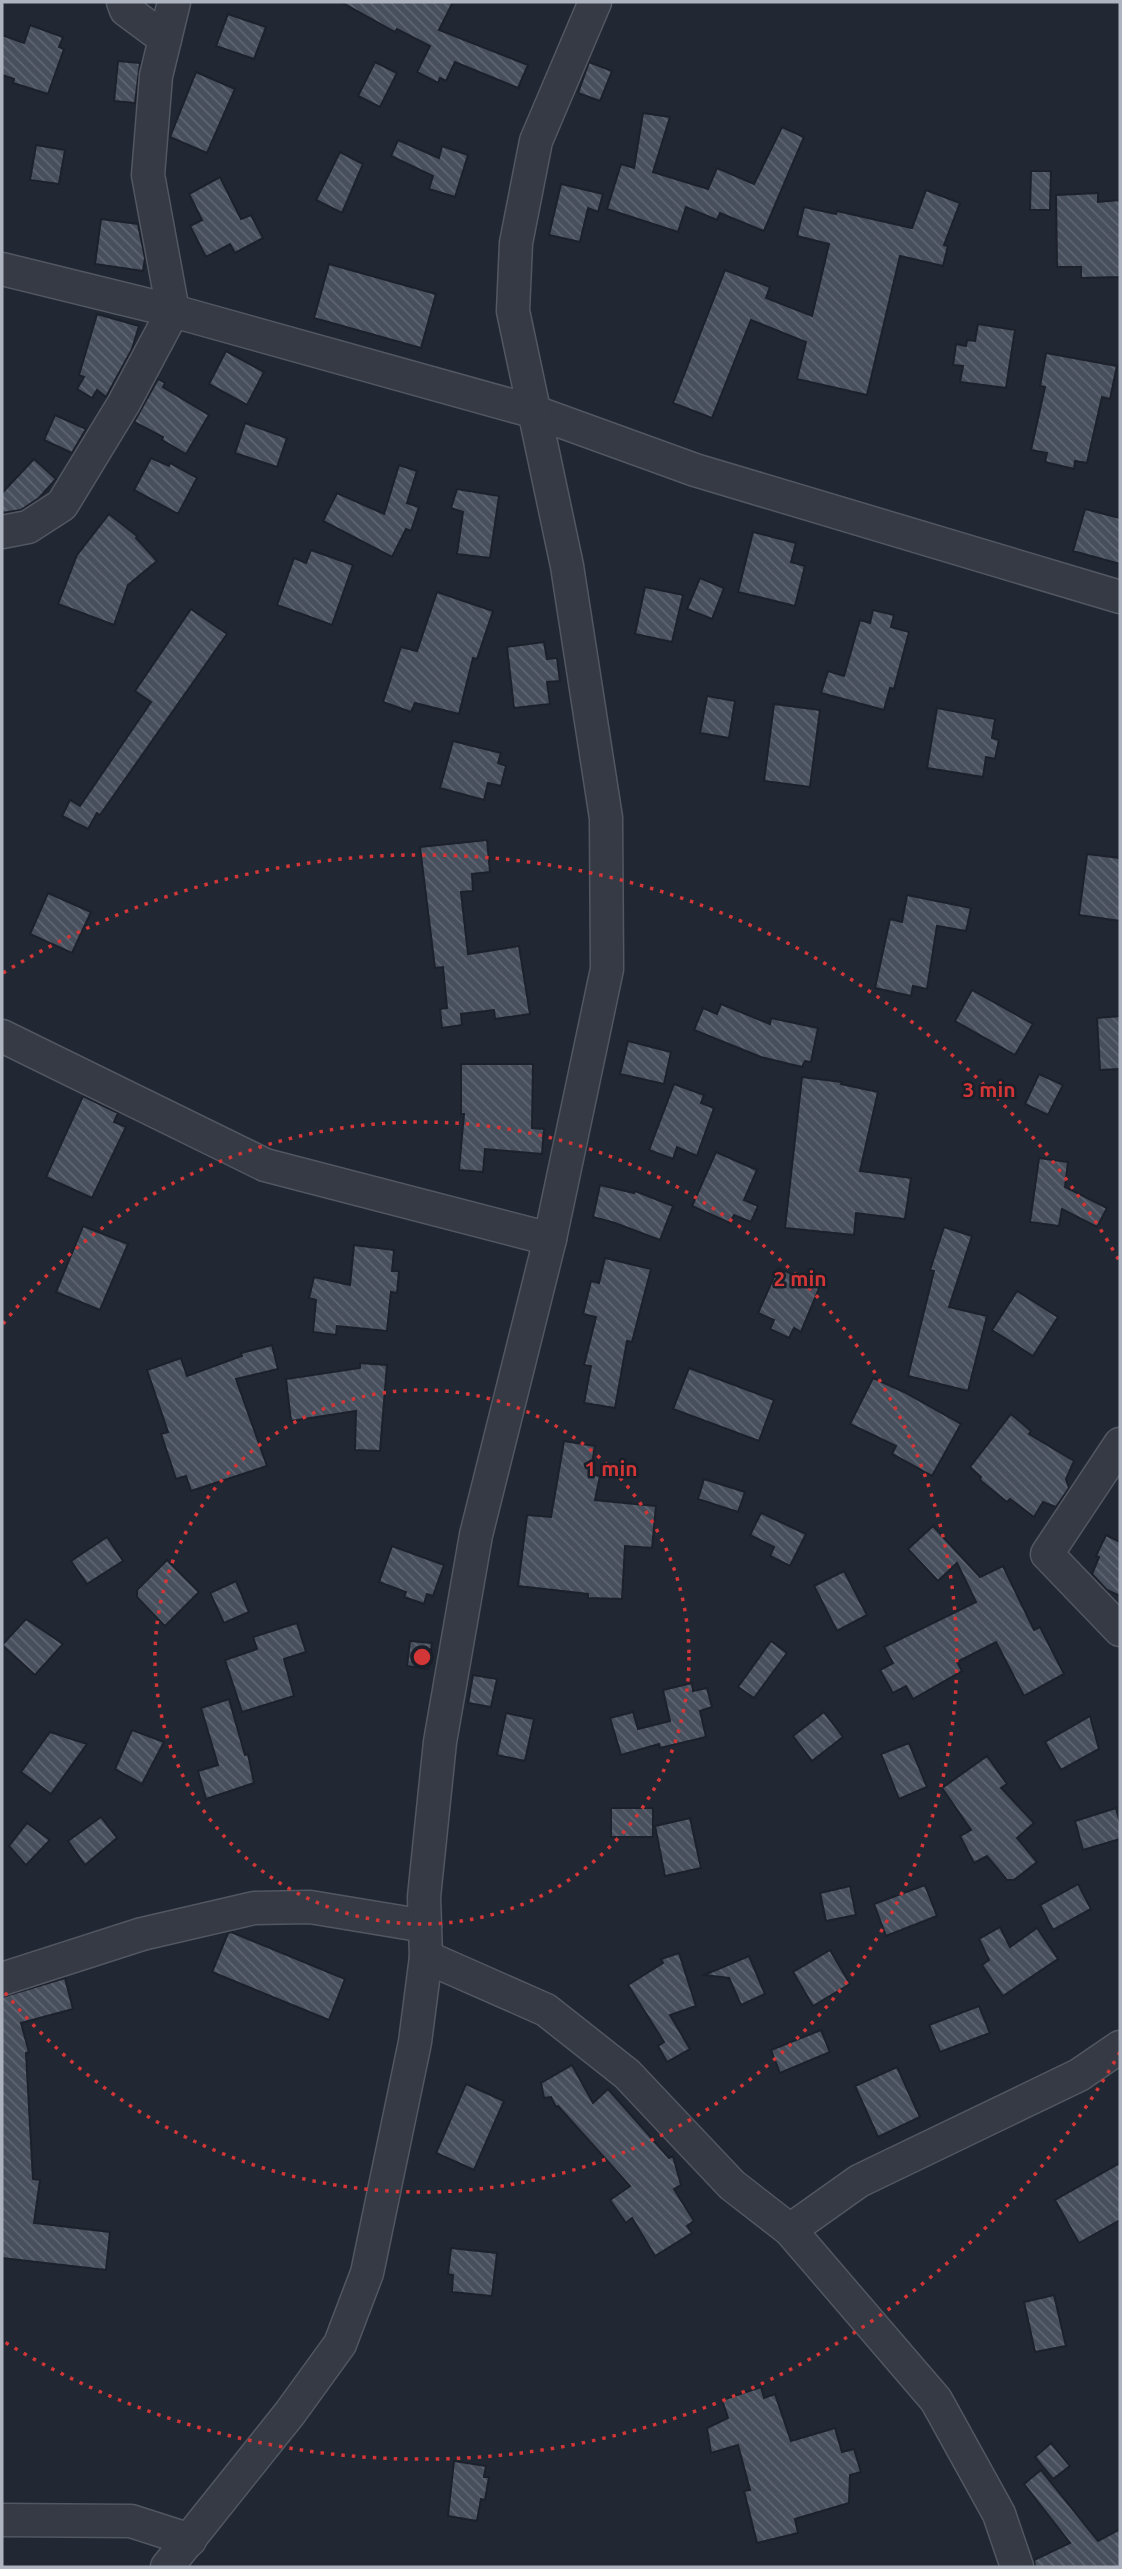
<svg xmlns="http://www.w3.org/2000/svg" width="1122" height="2569" font-family="Ubuntu,sans-serif">
<style>
.building{fill:url(#building-back-hatch);stroke:#1c212b;stroke-width:2}
.lines{fill:none;stroke-linecap:round;stroke-linejoin:round}
.minor-casing{stroke:#525762;stroke-width:35}
.minor{stroke:#353a44;stroke-width:32}
.ring{fill:none;stroke:#d23637;stroke-width:3.5;stroke-dasharray:3.5 7}
.centre{fill:#d23637;stroke:#1a1f29;stroke-width:3.5}
.ring-label{font-size:21px;text-anchor:middle;font-weight:bold;fill:#d23637;stroke:#1a1f29;stroke-width:5;stroke-linejoin:round;paint-order:stroke}
</style>
<defs>
<pattern id="building-back-hatch" width="6" height="6" patternUnits="userSpaceOnUse" patternTransform="scale(1.75)"><rect width="6" height="6" fill="#474e5c"/><path d="M-1 5l2 2M0 0l6 6M5-1l2 2" fill="none" stroke="#5f6572"/></pattern>
</defs>
<rect width="100%" height="100%" fill="#212834"/>
<g class="building">
<path d="M 341,2 L 453,2 L 439,30 L 528,65 L 518,88 L 455,62 L 446,81 L 440,78 L 438,83 L 417,72 L 430,46 L 397,29 L 395,32 Z"/>
<path d="M 228,14 L 266,27 L 254,59 L 216,46 Z"/>
<path d="M 30,25 L 63,37 L 59,47 L 64,49 L 48,94 L 13,83 L 14,79 L 2,75 L 2,35 L 24,43 Z"/>
<path d="M 118,61 L 140,63 L 135,103 L 114,101 Z"/>
<path d="M 375,62 L 397,73 L 380,107 L 358,96 Z"/>
<path d="M 589,62 L 612,71 L 600,101 L 578,93 Z"/>
<path d="M 196,72 L 235,89 L 207,153 L 170,137 Z"/>
<path d="M 643,113 L 670,117 L 653,172 L 708,189 L 717,168 L 754,184 L 782,127 L 804,137 L 764,231 L 720,213 L 717,220 L 686,207 L 678,232 L 607,209 L 621,164 L 634,168 Z"/>
<path d="M 398,140 L 439,158 L 442,146 L 468,155 L 455,197 L 429,189 L 433,176 L 391,156 Z"/>
<path d="M 36,145 L 65,150 L 59,184 L 30,180 Z"/>
<path d="M 340,152 L 363,164 L 342,213 L 316,200 Z"/>
<path d="M 1031,171 L 1051,171 L 1050,210 L 1030,210 Z"/>
<path d="M 220,177 L 241,219 L 251,215 L 263,238 L 235,253 L 230,244 L 206,257 L 190,226 L 202,220 L 189,194 Z"/>
<path d="M 561,184 L 603,194 L 598,212 L 588,208 L 580,242 L 549,235 Z"/>
<path d="M 926,190 L 960,203 L 944,245 L 948,246 L 943,266 L 900,256 L 867,395 L 797,379 L 806,342 L 751,320 L 712,418 L 673,403 L 725,270 L 770,287 L 766,298 L 812,316 L 829,244 L 797,236 L 804,207 L 836,214 L 837,211 L 912,228 Z"/>
<path d="M 1098,193 L 1098,202 L 1120,200 L 1120,277 L 1081,278 L 1081,267 L 1057,267 L 1056,195 Z"/>
<path d="M 101,219 L 138,224 L 145,258 L 143,271 L 95,264 Z"/>
<path d="M 329,264 L 436,294 L 421,348 L 314,318 Z"/>
<path d="M 97,314 L 139,326 L 132,349 L 106,397 L 97,390 L 92,398 L 77,389 L 84,377 L 79,375 Z"/>
<path d="M 978,324 L 1015,330 L 1006,388 L 960,382 L 963,366 L 953,365 L 956,344 L 966,346 L 967,340 L 975,341 Z"/>
<path d="M 226,351 L 264,372 L 247,405 L 209,384 Z"/>
<path d="M 1046,353 L 1117,366 L 1110,399 L 1102,397 L 1087,463 L 1075,461 L 1074,469 L 1045,462 L 1047,453 L 1031,450 L 1045,387 L 1040,386 Z"/>
<path d="M 158,379 L 165,383 L 163,387 L 209,415 L 186,454 L 162,440 L 163,437 L 134,422 Z"/>
<path d="M 55,415 L 86,429 L 72,453 L 44,440 Z"/>
<path d="M 245,423 L 287,438 L 277,467 L 235,453 Z"/>
<path d="M 151,458 L 169,466 L 170,463 L 197,478 L 178,514 L 134,490 Z"/>
<path d="M 34,459 L 56,479 L 39,498 L 21,510 L 2,513 L 2,493 Z"/>
<path d="M 399,465 L 417,471 L 407,503 L 419,507 L 411,531 L 406,529 L 392,557 L 323,521 L 337,493 L 384,514 Z"/>
<path d="M 457,489 L 499,496 L 490,558 L 457,554 L 463,512 L 451,508 Z"/>
<path d="M 1085,509 L 1120,518 L 1120,564 L 1073,551 Z"/>
<path d="M 109,514 L 137,536 L 136,538 L 157,561 L 128,585 L 114,625 L 58,604 L 77,555 Z"/>
<path d="M 753,532 L 796,543 L 791,562 L 805,566 L 795,606 L 738,592 Z"/>
<path d="M 311,550 L 353,565 L 332,625 L 277,605 L 294,558 L 306,563 Z"/>
<path d="M 700,578 L 724,588 L 712,619 L 687,609 Z"/>
<path d="M 645,587 L 683,595 L 672,642 L 635,634 Z"/>
<path d="M 437,592 L 493,611 L 477,659 L 473,658 L 459,714 L 415,703 L 411,712 L 383,702 L 401,647 L 417,651 Z"/>
<path d="M 191,609 L 227,634 L 100,815 L 97,813 L 88,829 L 62,816 L 70,800 L 80,806 L 151,702 L 135,691 Z"/>
<path d="M 873,610 L 894,615 L 891,627 L 909,632 L 894,689 L 890,688 L 884,710 L 821,693 L 828,671 L 844,676 L 860,620 L 870,623 Z"/>
<path d="M 544,642 L 547,659 L 557,658 L 560,681 L 547,682 L 550,704 L 514,708 L 507,647 Z"/>
<path d="M 707,696 L 735,701 L 729,738 L 700,733 Z"/>
<path d="M 774,704 L 820,710 L 810,787 L 764,781 Z"/>
<path d="M 937,708 L 995,719 L 992,738 L 999,740 L 995,759 L 986,757 L 983,777 L 927,768 Z"/>
<path d="M 453,741 L 501,753 L 498,763 L 506,766 L 501,786 L 488,783 L 484,800 L 440,788 Z"/>
<path d="M 487,840 L 490,872 L 472,874 L 473,891 L 461,892 L 468,954 L 519,946 L 530,1014 L 495,1019 L 494,1010 L 461,1014 L 462,1025 L 442,1028 L 440,1009 L 447,1008 L 443,967 L 435,968 L 420,847 Z"/>
<path d="M 1087,854 L 1120,858 L 1120,921 L 1079,915 Z"/>
<path d="M 48,893 L 91,912 L 72,953 L 30,934 Z"/>
<path d="M 907,895 L 971,908 L 966,931 L 937,926 L 927,989 L 913,986 L 911,996 L 875,988 L 890,919 L 902,922 Z"/>
<path d="M 972,990 L 1033,1024 L 1015,1055 L 955,1021 Z"/>
<path d="M 721,1004 L 770,1024 L 771,1018 L 818,1028 L 811,1062 L 805,1061 L 802,1067 L 761,1057 L 694,1030 L 703,1008 L 717,1014 Z"/>
<path d="M 1120,1016 L 1120,1069 L 1100,1070 L 1097,1018 Z"/>
<path d="M 628,1041 L 671,1052 L 664,1084 L 620,1074 Z"/>
<path d="M 461,1064 L 533,1064 L 532,1128 L 544,1129 L 542,1154 L 485,1149 L 483,1172 L 459,1170 L 464,1114 L 461,1114 Z"/>
<path d="M 1039,1074 L 1063,1085 L 1048,1115 L 1025,1104 Z"/>
<path d="M 802,1077 L 842,1082 L 841,1084 L 878,1092 L 860,1171 L 911,1178 L 905,1219 L 856,1213 L 854,1235 L 785,1228 Z"/>
<path d="M 674,1084 L 704,1095 L 701,1103 L 714,1108 L 697,1156 L 677,1147 L 673,1159 L 649,1150 Z"/>
<path d="M 83,1096 L 118,1113 L 114,1122 L 126,1127 L 92,1198 L 46,1177 Z"/>
<path d="M 716,1152 L 757,1170 L 744,1200 L 758,1206 L 751,1222 L 734,1215 L 730,1223 L 692,1206 Z"/>
<path d="M 1039,1158 L 1068,1162 L 1065,1187 L 1107,1208 L 1097,1227 L 1062,1209 L 1059,1226 L 1030,1222 Z"/>
<path d="M 600,1185 L 634,1193 L 635,1191 L 673,1206 L 660,1240 L 615,1223 L 593,1217 Z"/>
<path d="M 83,1226 L 128,1244 L 100,1310 L 56,1292 Z"/>
<path d="M 944,1227 L 972,1236 L 949,1307 L 987,1316 L 968,1391 L 908,1376 L 934,1271 L 930,1270 Z"/>
<path d="M 354,1245 L 394,1250 L 392,1271 L 399,1271 L 397,1293 L 391,1292 L 387,1331 L 337,1326 L 336,1335 L 313,1332 L 316,1300 L 309,1298 L 314,1277 L 350,1285 Z"/>
<path d="M 605,1258 L 651,1269 L 632,1342 L 627,1341 L 615,1408 L 584,1403 L 591,1366 L 584,1365 L 596,1317 L 583,1314 L 591,1281 L 599,1283 Z"/>
<path d="M 778,1268 L 820,1286 L 801,1332 L 794,1328 L 789,1338 L 770,1329 L 774,1320 L 758,1313 Z"/>
<path d="M 1017,1291 L 1058,1317 L 1033,1356 L 992,1330 Z"/>
<path d="M 272,1345 L 278,1369 L 236,1379 L 267,1466 L 191,1491 L 186,1476 L 176,1479 L 161,1434 L 168,1432 L 147,1370 L 181,1358 L 187,1376 L 242,1356 L 241,1353 Z"/>
<path d="M 360,1363 L 387,1365 L 380,1451 L 355,1450 L 356,1411 L 291,1421 L 286,1379 L 360,1368 Z"/>
<path d="M 689,1368 L 774,1400 L 759,1441 L 673,1409 Z"/>
<path d="M 873,1378 L 904,1392 L 961,1424 L 932,1476 L 892,1454 L 896,1446 L 850,1424 Z"/>
<path d="M 1011,1414 L 1031,1431 L 1029,1434 L 1074,1461 L 1066,1479 L 1069,1488 L 1056,1507 L 1043,1502 L 1034,1517 L 1010,1499 L 1007,1502 L 980,1480 L 981,1477 L 970,1467 Z"/>
<path d="M 564,1441 L 595,1446 L 590,1474 L 600,1476 L 595,1500 L 656,1506 L 652,1548 L 625,1546 L 622,1599 L 588,1598 L 588,1594 L 518,1586 L 527,1515 L 551,1517 Z"/>
<path d="M 704,1479 L 745,1492 L 738,1512 L 698,1499 Z"/>
<path d="M 761,1513 L 806,1534 L 790,1566 L 770,1556 L 774,1547 L 750,1535 Z"/>
<path d="M 933,1526 L 980,1577 L 1003,1566 L 1034,1630 L 1040,1627 L 1064,1674 L 1024,1696 L 996,1642 L 957,1662 L 962,1671 L 913,1699 L 906,1686 L 893,1693 L 880,1670 L 893,1663 L 884,1647 L 976,1602 L 957,1563 L 938,1581 L 908,1549 Z"/>
<path d="M 1106,1535 L 1120,1542 L 1120,1596 L 1107,1590 L 1092,1574 L 1099,1557 L 1096,1556 Z"/>
<path d="M 107,1537 L 123,1561 L 87,1584 L 71,1561 Z"/>
<path d="M 392,1546 L 444,1565 L 433,1596 L 427,1594 L 424,1604 L 404,1597 L 406,1592 L 379,1582 Z"/>
<path d="M 167,1560 L 199,1592 L 165,1626 L 137,1597 L 137,1590 Z"/>
<path d="M 844,1571 L 867,1615 L 837,1631 L 814,1586 Z"/>
<path d="M 236,1581 L 249,1612 L 224,1623 L 210,1593 Z"/>
<path d="M 26,1619 L 63,1644 L 35,1675 L 2,1645 Z"/>
<path d="M 297,1623 L 306,1652 L 284,1659 L 294,1696 L 242,1712 L 225,1660 L 257,1649 L 253,1637 Z"/>
<path d="M 410,1641 L 432,1643 L 428,1669 L 407,1666 Z"/>
<path d="M 771,1641 L 787,1653 L 754,1698 L 738,1687 Z"/>
<path d="M 473,1675 L 497,1679 L 491,1707 L 468,1703 Z"/>
<path d="M 692,1683 L 693,1691 L 707,1688 L 712,1707 L 700,1711 L 706,1737 L 660,1748 L 659,1744 L 621,1755 L 610,1718 L 633,1712 L 638,1729 L 670,1721 L 663,1690 Z"/>
<path d="M 229,1699 L 245,1755 L 248,1754 L 254,1783 L 206,1799 L 198,1771 L 218,1765 L 201,1708 Z"/>
<path d="M 824,1712 L 843,1737 L 812,1761 L 793,1736 Z"/>
<path d="M 506,1713 L 534,1719 L 525,1761 L 497,1755 Z"/>
<path d="M 1090,1716 L 1099,1749 L 1061,1770 L 1045,1742 Z"/>
<path d="M 132,1730 L 164,1742 L 142,1784 L 115,1769 Z"/>
<path d="M 50,1732 L 87,1744 L 51,1794 L 21,1772 Z"/>
<path d="M 909,1743 L 927,1787 L 899,1799 L 881,1754 Z"/>
<path d="M 987,1756 L 1007,1784 L 1001,1788 L 1034,1823 L 1017,1838 L 1037,1862 L 1014,1880 L 1007,1880 L 987,1856 L 974,1863 L 960,1836 L 971,1830 L 942,1788 Z"/>
<rect x="611" y="1808" width="42" height="29"/>
<path d="M 1116,1808 L 1120,1823 L 1120,1839 L 1083,1850 L 1075,1821 Z"/>
<path d="M 101,1817 L 117,1838 L 85,1865 L 68,1841 Z"/>
<path d="M 690,1818 L 701,1868 L 665,1876 L 655,1826 Z"/>
<path d="M 27,1823 L 50,1840 L 26,1865 L 9,1846 Z"/>
<path d="M 1078,1884 L 1091,1909 L 1053,1930 L 1040,1905 Z"/>
<path d="M 925,1885 L 937,1916 L 886,1936 L 874,1904 Z"/>
<path d="M 850,1886 L 856,1915 L 826,1921 L 820,1893 Z"/>
<path d="M 1000,1927 L 1010,1947 L 1037,1928 L 1058,1959 L 1003,1996 L 982,1965 L 989,1960 L 979,1939 Z"/>
<path d="M 231,1932 L 345,1979 L 329,2020 L 212,1972 L 228,1933 Z"/>
<path d="M 830,1950 L 850,1984 L 813,2006 L 793,1972 Z"/>
<path d="M 679,1953 L 696,2006 L 670,2015 L 690,2049 L 667,2062 L 658,2046 L 664,2042 L 628,1985 L 663,1963 L 661,1959 Z"/>
<path d="M 749,1956 L 765,1994 L 741,2005 L 729,1978 L 704,1975 Z"/>
<path d="M 65,1978 L 73,2009 L 21,2023 L 29,2052 L 26,2053 L 33,2179 L 40,2180 L 34,2223 L 110,2232 L 106,2270 L 2,2258 L 2,1997 Z"/>
<path d="M 979,2006 L 990,2033 L 940,2052 L 929,2025 Z"/>
<path d="M 821,2030 L 830,2052 L 780,2073 L 771,2050 Z"/>
<path d="M 572,2065 L 593,2103 L 608,2089 L 669,2158 L 673,2156 L 681,2185 L 674,2189 L 694,2221 L 687,2226 L 692,2233 L 655,2256 L 632,2218 L 626,2223 L 610,2200 L 630,2186 L 558,2106 L 556,2107 L 551,2097 L 544,2098 L 541,2083 Z"/>
<path d="M 897,2067 L 920,2117 L 878,2137 L 855,2086 Z"/>
<path d="M 466,2084 L 504,2101 L 474,2170 L 436,2153 Z"/>
<path d="M 1120,2163 L 1120,2220 L 1079,2243 L 1055,2200 Z"/>
<path d="M 451,2248 L 497,2253 L 492,2296 L 452,2292 L 453,2275 L 448,2274 Z"/>
<path d="M 1054,2295 L 1066,2346 L 1035,2352 L 1024,2302 Z"/>
<path d="M 761,2387 L 764,2398 L 775,2394 L 791,2441 L 835,2428 L 842,2452 L 854,2449 L 861,2472 L 850,2475 L 849,2503 L 795,2519 L 798,2533 L 757,2543 L 744,2491 L 750,2490 L 738,2445 L 711,2453 L 707,2428 L 728,2418 L 722,2400 Z"/>
<path d="M 1051,2443 L 1070,2466 L 1053,2479 L 1035,2457 Z"/>
<path d="M 454,2461 L 486,2466 L 484,2477 L 489,2477 L 485,2500 L 481,2499 L 477,2521 L 448,2516 Z"/>
<path d="M 1041,2470 L 1098,2541 L 1120,2529 L 1120,2567 L 1035,2567 L 1034,2560 L 1070,2543 L 1024,2484 Z"/>
</g>
<g class="lines">
<g class="minor-casing">
<g id="minor">
<path d="M 123,2 L 126,10 L 165,39"/>
<path d="M 2,269 L 173,311 L 535,412 L 695,470 L 1120,597"/>
<path d="M 2,532 L 28,527 L 62,505 L 124,403 L 173,311 L 148,175 L 156,76 L 174,2"/>
<path d="M 2,1036 L 265,1165 L 550,1239"/>
<path d="M 1120,1444 L 1047,1554 L 1120,1630"/>
<path d="M 426,1957 L 546,2010 L 627,2074 L 732,2185 L 790,2230 L 936,2400 L 999,2514 L 1017,2567"/>
<path d="M 2,1979 L 142,1934 L 254,1908 L 310,1907 L 425,1926"/>
<path d="M 790,2230 L 859,2181 L 1079,2075 L 1120,2047"/>
<path d="M 2,2520 L 131,2521 L 190,2540"/>
<path d="M 167,2567 L 290,2413 L 340,2344 L 367,2273 L 415,2042 L 426,1957 L 424,1897 L 440,1742 L 476,1535 L 550,1239 L 607,969 L 606,818 L 567,566 L 513,311 L 516,243 L 536,141 L 595,2"/>
</g>
</g>
<use href="#minor" class="minor"/>
</g>
<g class="ring">
<circle cx="422" cy="1657" r="267"/>
<path d="M3 1324A535 535 0 1 1 3 1990"/>
<path d="M1120 2052A802 802 0 0 1 3 2341M3 973A802 802 0 0 1 1120 1262"/>
</g>
<circle cx="422" cy="1657" r="10" class="centre"/>
<g class="ring-label">
<text x="989" y="1097">3 min</text>
<text x="800" y="1286">2 min</text>
<text x="611" y="1476">1 min</text>
</g>
<rect width="1122" height="2569" fill="none" stroke="#afb4c1" stroke-width="7"/>
</svg>
